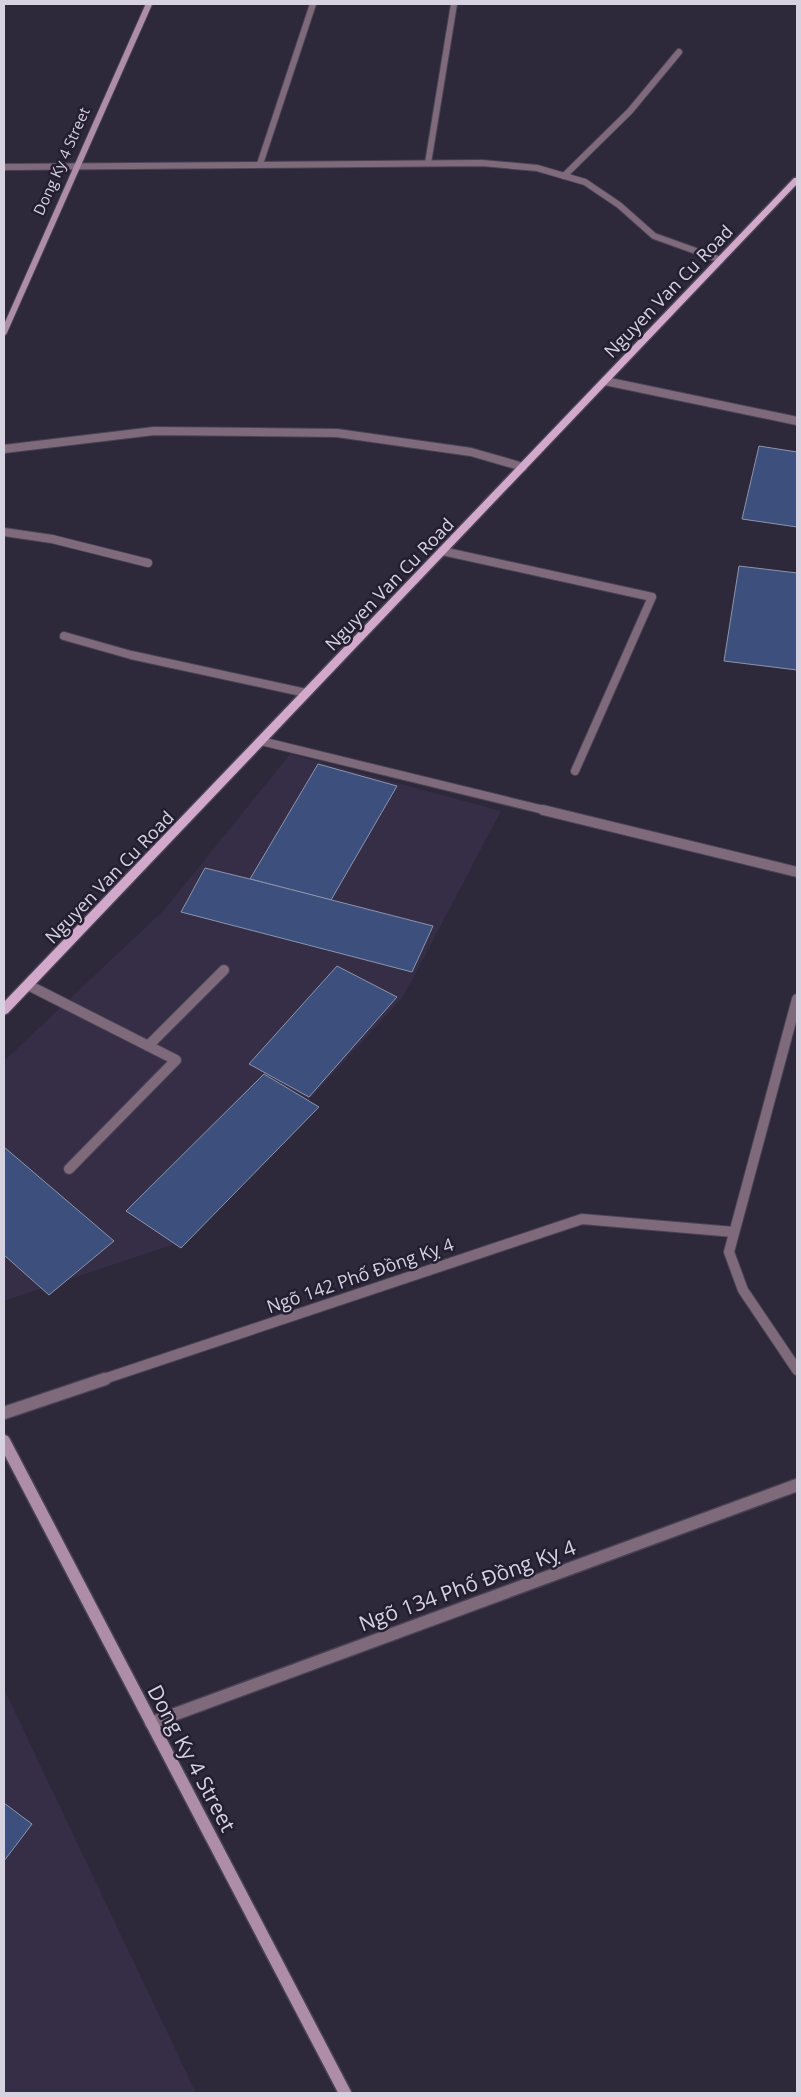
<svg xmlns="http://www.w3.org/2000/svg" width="801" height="2097" font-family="'Open Sans',sans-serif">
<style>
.built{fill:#362e47}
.building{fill:#3d4f7d;stroke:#8b95ab}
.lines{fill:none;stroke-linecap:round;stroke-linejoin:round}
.lane-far1-casing{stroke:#494355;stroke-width:10}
.lane-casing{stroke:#494355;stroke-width:12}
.street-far3-casing{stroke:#494355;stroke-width:8}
.street-far2-casing{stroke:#494355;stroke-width:10}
.street-far1-casing{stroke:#494355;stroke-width:12}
.street-casing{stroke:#494355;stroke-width:15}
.secondary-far1-casing{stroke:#494355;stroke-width:8}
.secondary-casing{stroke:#494355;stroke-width:15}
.primary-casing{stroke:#494355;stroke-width:3}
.lane-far1{stroke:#7f6a7b;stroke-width:8}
.lane{stroke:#7f6a7b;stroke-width:10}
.street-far3{stroke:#7f6a7b;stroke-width:6}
.street-far2{stroke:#7f6a7b;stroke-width:8}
.street-far1{stroke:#7f6a7b;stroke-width:10}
.street{stroke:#7f6a7b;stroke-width:12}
.secondary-far1{stroke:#ad8da8;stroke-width:6}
.secondary{stroke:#ad8da8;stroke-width:12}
.primary{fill:#d2a8cb;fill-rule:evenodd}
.labels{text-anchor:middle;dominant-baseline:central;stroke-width:5;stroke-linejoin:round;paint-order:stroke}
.far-street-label{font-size:15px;fill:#d6d2df;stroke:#241e31}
.street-label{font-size:18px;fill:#d6d2df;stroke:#241e31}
.near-street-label{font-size:21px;fill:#d6d2df;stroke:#241e31}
</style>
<rect width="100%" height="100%" fill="#2e283b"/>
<g class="built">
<path d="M 290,754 L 501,811 L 403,997 L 178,1243 L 4,1301 L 4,1061 L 165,909 Z"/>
<path d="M 4,1689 L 196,2093 L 4,2093 Z"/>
</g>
<g class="building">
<path d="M 759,446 L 797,452 L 797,527 L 742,519 Z"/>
<path d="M 739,566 L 797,573 L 797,670 L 724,661 Z"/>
<path d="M 318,764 L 397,786 L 331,900 L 250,879 Z"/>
<path d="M 205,868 L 250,879 L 433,926 L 412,972 L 181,912 Z"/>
<path d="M 337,966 L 397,997 L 309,1097 L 249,1064 Z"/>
<path d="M 264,1074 L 319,1107 L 181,1248 L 126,1211 Z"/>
<path d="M 4,1147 L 114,1241 L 49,1295 L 4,1255 Z"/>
<path d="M 4,1803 L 32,1824 L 4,1861 Z"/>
</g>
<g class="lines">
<g class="lane-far1-casing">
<g id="lane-far1">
<path d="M 4,532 L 52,539 L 148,563"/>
<path d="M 442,551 L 652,597 L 575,771"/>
<path d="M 64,636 L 131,655 L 306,693"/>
</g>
</g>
<g class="lane-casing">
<g id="lane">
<path d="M 28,985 L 176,1060 L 69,1169"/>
<path d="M 148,1046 L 224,970"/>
</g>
</g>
<g class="street-far3-casing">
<g id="street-far3">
<path d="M 428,163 L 454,4"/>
<path d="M 260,164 L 313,4"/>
<path d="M 4,167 L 482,163 L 537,168 L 585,182 L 619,205 L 654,236 L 721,260"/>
<path d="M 564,176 L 630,111 L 679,52"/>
</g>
</g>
<g class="street-far2-casing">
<g id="street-far2">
<path d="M 605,381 L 797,421"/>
<path d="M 4,449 L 154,431 L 337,433 L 471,452 L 523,467"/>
<path d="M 261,741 L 548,811"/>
</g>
</g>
<g class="street-far1-casing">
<g id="street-far1">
<path d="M 543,810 L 797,872"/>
<path d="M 797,999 L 729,1252 L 743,1290 L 797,1370"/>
<path d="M 101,1380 L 582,1219 L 734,1232"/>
</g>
</g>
<g class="street-casing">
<g id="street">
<path d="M 4,1413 L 105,1379"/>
<path d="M 151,1723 L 797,1485"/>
</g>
</g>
<g class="secondary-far1-casing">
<path id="secondary-far1" d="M 4,332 L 149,4"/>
</g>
<g class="secondary-casing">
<path id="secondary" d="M 4,1441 L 345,2093"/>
</g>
<g class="primary-casing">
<path id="primary" d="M 794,178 L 797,178 L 797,184 L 8,1013 L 4,1015 L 4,1002 Z"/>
</g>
<use href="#lane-far1" class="lane-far1"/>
<use href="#lane" class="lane"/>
<use href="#street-far3" class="street-far3"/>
<use href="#street-far2" class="street-far2"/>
<use href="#street-far1" class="street-far1"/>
<use href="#street" class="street"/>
<use href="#secondary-far1" class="secondary-far1"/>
<use href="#secondary" class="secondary"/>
<use href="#primary" class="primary"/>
</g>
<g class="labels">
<g class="far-street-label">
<text transform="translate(61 161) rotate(-66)">Dong Ky 4 Street</text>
</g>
<g class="street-label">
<text transform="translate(668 291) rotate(-46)">Nguyen Van Cu Road</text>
<text transform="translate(389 584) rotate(-46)">Nguyen Van Cu Road</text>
<text transform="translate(109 877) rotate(-46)">Nguyen Van Cu Road</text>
<text transform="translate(360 1275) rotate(-19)">Ngõ 142 Phố Đồng Kỵ 4</text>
</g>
<g class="near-street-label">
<text transform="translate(467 1585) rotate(-20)">Ngõ 134 Phố Đồng Kỵ 4</text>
<text transform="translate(192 1758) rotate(62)">Dong Ky 4 Street</text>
</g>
</g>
<rect width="801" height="2097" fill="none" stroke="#d6d2df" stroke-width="10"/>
</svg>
